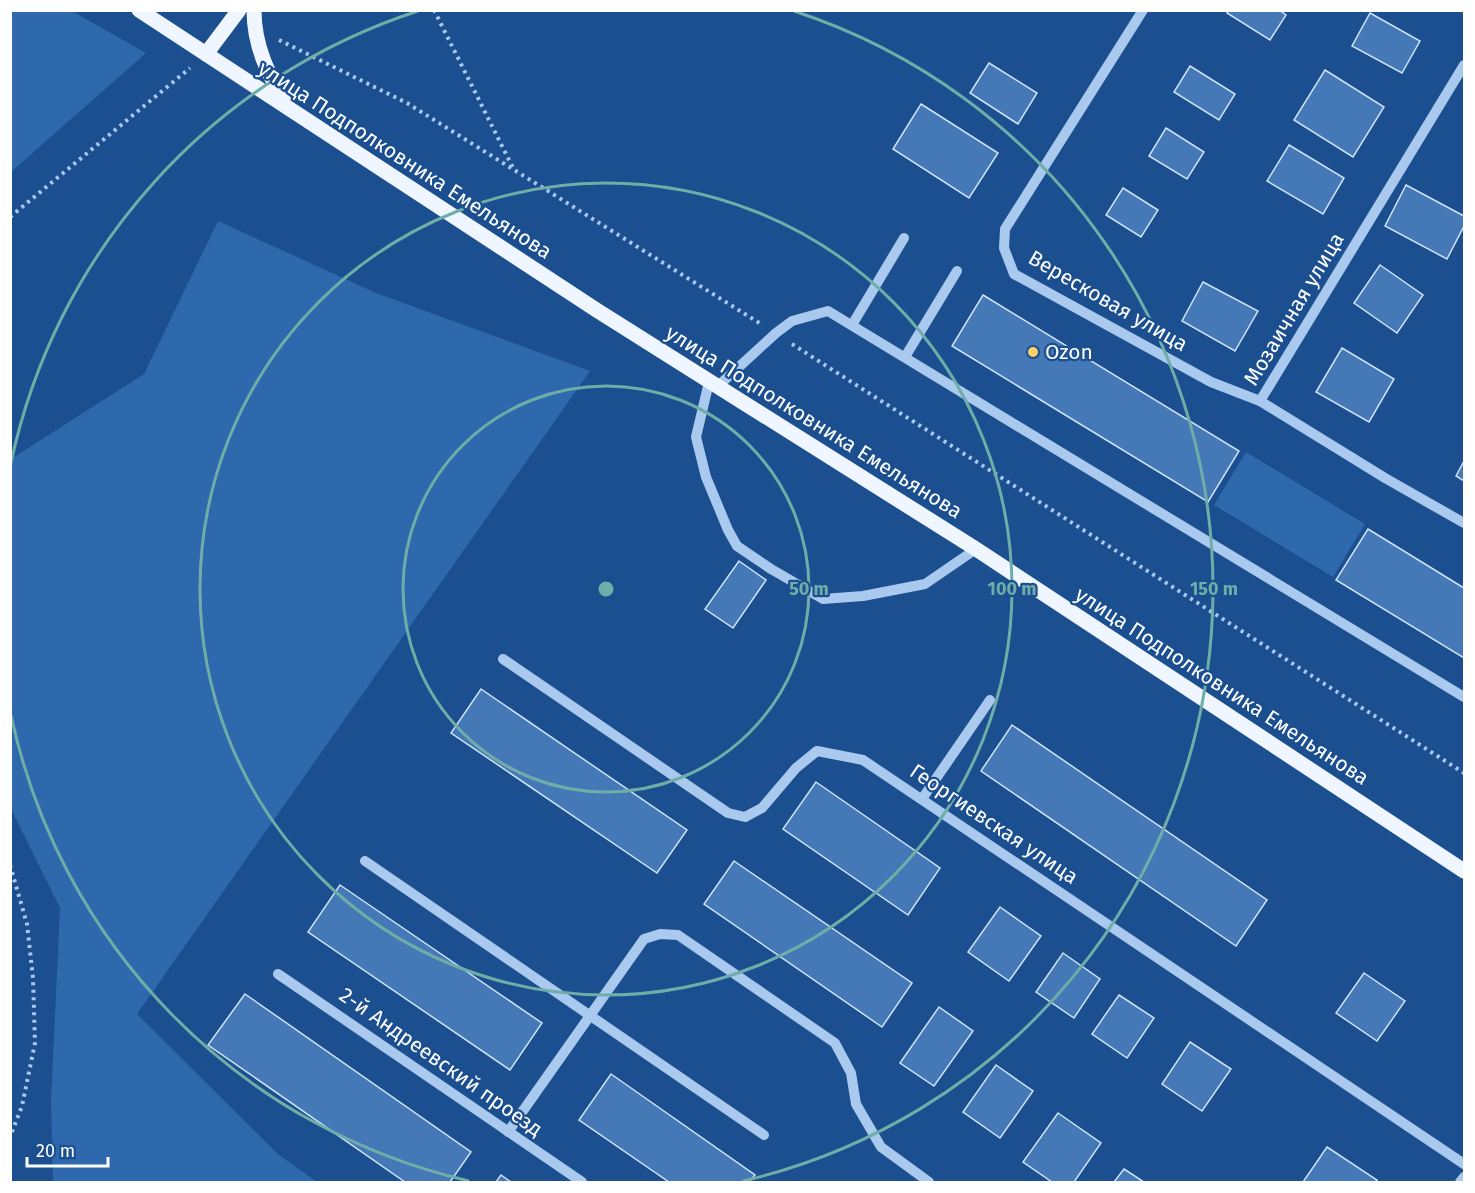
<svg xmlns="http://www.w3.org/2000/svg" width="1475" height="1193" font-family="'Fira Sans',sans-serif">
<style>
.green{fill:#2e69ad}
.building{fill:#4478b7;stroke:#cfe3fa;stroke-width:1.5}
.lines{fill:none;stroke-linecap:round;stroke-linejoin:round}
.path{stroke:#a9c9ee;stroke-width:4;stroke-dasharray:3 4.5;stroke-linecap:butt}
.minor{stroke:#a9c9ee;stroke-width:10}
.major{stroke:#f0f6ff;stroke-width:15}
.ring{fill:none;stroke:#6fada8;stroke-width:3}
.poi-dot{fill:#ffd166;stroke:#1b4f8f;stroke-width:2}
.labels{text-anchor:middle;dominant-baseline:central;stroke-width:4.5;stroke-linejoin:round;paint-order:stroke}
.street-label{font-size:21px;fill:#fff;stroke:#1b4f8f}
.poi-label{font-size:21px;fill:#fff;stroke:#1b4f8f;text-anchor:start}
.centre{fill:#6fada8;stroke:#1b4f8f;stroke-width:3}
.ring-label{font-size:18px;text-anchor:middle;font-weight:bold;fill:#6fada8;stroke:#1b4f8f;stroke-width:4.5;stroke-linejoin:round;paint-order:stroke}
</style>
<rect width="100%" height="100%" fill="#1b4f8f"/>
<g class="green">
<path d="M 11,10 L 72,11 L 146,53 L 11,172 Z"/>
<path d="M 218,221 L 376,293 L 590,371 L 137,1014 L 279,1155 L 317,1182 L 53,1182 L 51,1102 L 60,908 L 11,809 L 11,459 L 144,374 Z"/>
<path d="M 1246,452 L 1365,524 L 1333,577 L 1214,505 Z"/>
</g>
<g class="building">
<path d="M 1229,10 L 1279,10 L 1286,15 L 1270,40 L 1227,13 Z"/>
<path d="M 1370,13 L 1420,41 L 1402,73 L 1352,46 Z"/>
<path d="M 989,63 L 1037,93 L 1018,124 L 970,93 Z"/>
<path d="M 1190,66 L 1235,94 L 1219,120 L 1174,92 Z"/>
<path d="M 1325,70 L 1384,107 L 1353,157 L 1294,120 Z"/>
<path d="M 921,104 L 998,153 L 969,198 L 893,149 Z"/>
<path d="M 1166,128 L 1204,152 L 1187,179 L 1149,156 Z"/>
<path d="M 1289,145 L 1344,178 L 1323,214 L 1267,181 Z"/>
<path d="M 1406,185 L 1464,216 L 1464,226 L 1447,259 L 1385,226 Z"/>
<path d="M 1123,188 L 1158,210 L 1141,237 L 1106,215 Z"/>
<path d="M 1380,265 L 1423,295 L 1397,333 L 1354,303 Z"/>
<path d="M 1203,282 L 1258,311 L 1235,351 L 1182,321 Z"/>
<path d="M 983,295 L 1239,451 L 1208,502 L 952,346 Z"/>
<path d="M 1342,348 L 1394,379 L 1369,422 L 1316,392 Z"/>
<path d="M 1464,461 L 1464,481 L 1456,476 Z"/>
<path d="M 1368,529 L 1464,588 L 1464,658 L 1336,580 Z"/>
<path d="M 739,561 L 766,580 L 733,628 L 705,609 Z"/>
<path d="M 481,689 L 687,830 L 657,873 L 451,733 Z"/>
<path d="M 1012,725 L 1267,900 L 1236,946 L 981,771 Z"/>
<path d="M 816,782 L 940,868 L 908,915 L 783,829 Z"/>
<path d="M 734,861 L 912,983 L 882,1027 L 704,904 Z"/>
<path d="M 340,885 L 542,1023 L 510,1070 L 308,932 Z"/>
<path d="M 1000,907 L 1041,936 L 1009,981 L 968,952 Z"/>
<path d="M 1063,953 L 1100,979 L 1074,1018 L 1036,992 Z"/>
<path d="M 1364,973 L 1405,1001 L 1377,1041 L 1336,1013 Z"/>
<path d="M 245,994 L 471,1152 L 450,1182 L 405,1182 L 208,1045 Z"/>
<path d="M 1119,995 L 1154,1018 L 1127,1058 L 1092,1034 Z"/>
<path d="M 939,1007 L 973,1031 L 934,1086 L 900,1063 Z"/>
<path d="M 1190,1042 L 1231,1069 L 1202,1111 L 1162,1084 Z"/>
<path d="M 996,1065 L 1033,1091 L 1000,1138 L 963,1112 Z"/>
<path d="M 611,1074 L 755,1175 L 749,1182 L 669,1182 L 579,1120 Z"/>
<path d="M 1058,1113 L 1101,1143 L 1074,1182 L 1052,1182 L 1023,1162 Z"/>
<path d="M 1327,1147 L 1377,1180 L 1375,1182 L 1303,1182 Z"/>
<path d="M 1124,1169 L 1144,1182 L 1114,1182 Z"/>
<path d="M 501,1175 L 511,1182 L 496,1182 Z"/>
</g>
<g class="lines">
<g class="path">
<path d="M 434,10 L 513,168"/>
<path d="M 279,40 L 407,103 L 761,324"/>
<path d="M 10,217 L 190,68"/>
<path d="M 792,344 L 1464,773"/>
<path d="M 10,865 L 27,924 L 33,978 L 35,1043 L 22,1106 L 10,1137"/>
</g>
<g class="minor">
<path d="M 1143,10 L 1005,229 L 1004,248 L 1014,274 L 1211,382 L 1260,401"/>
<path d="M 1464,65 L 1260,401 L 1385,478 L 1464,523"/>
<path d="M 852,325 L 904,238"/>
<path d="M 905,357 L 957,271"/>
<path d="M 709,382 L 696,437 L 706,477 L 728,530 L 737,546 L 771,569 L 823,599 L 863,596 L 925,584 L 976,549"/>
<path d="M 717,387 L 776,333 L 792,321 L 828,311 L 1464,697"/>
<path d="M 503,659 L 728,813 L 745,817 L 762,808 L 796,768 L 817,751 L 863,760 L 1464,1164"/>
<path d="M 922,799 L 990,700"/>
<path d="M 365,861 L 764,1135"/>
<path d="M 278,974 L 582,1182"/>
<path d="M 508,1132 L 644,939 L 660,934 L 678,935 L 835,1043 L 851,1073 L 856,1104 L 881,1147 L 929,1182"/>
<path d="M 1460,1182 L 1464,1177"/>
</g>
<g class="major">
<path d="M 139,10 L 598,311 L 976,549 L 1464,871"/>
<path d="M 254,10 C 254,48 269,75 287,106"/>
<path d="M 206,54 L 239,10"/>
</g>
</g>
<g class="ring">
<circle cx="606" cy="589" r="203"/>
<circle cx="606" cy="589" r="406"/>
<path d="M469 1181A608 608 0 0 1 11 715M11 463A608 608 0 0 1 418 11M794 11A608 608 0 0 1 743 1181"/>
</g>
<circle class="poi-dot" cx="1033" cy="352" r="6"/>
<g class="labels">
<g class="street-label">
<text transform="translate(405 160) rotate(33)">улица Подполковника Емельянова</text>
<text transform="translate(1108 301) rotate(30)">Вересковая улица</text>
<text transform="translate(1294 309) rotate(-59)">Мозаичная улица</text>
<text transform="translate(814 422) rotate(32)">улица Подполковника Емельянова</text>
<text transform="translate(1222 686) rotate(33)">улица Подполковника Емельянова</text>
<text transform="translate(994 824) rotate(34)">Георгиевская улица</text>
<text transform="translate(441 1062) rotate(35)">2-й Андреевский проезд</text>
</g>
<g class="poi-label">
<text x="1045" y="352">Ozon</text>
</g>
</g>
<circle cx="606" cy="589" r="9" class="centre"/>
<g class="ring-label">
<text x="809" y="595">50 m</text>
<text x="1012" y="595">100 m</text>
<text x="1214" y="595">150 m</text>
</g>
<rect width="1475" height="1193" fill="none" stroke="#ffffff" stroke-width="24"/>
<path d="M27 1157v9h81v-9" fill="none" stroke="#ffffff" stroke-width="3"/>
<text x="36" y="1157" font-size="18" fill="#ffffff" stroke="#1b4f8f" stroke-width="4.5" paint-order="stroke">20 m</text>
</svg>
